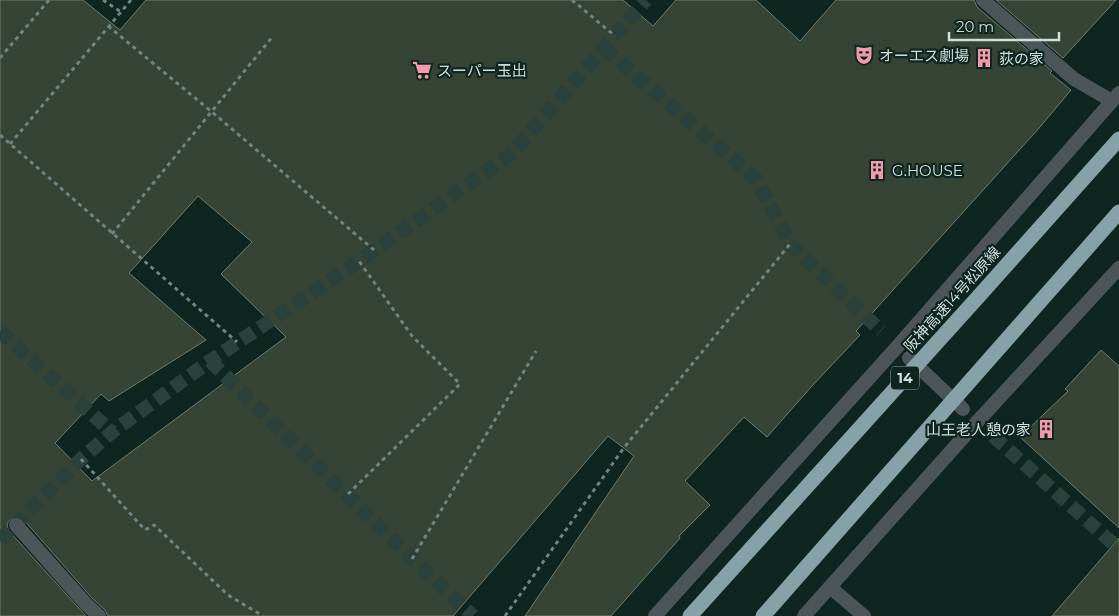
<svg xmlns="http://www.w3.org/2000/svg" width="1119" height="616" font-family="Montserrat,'Noto Sans JP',sans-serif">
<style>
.building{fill:#364435;stroke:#6e7d6d;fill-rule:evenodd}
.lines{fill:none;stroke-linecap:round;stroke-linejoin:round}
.pedestrian-tunnel{stroke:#2b413c;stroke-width:14;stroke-dasharray:14 7;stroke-linecap:butt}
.path{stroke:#728480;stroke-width:3;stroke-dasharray:4 4;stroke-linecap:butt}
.service{stroke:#4c5659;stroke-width:14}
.pedestrian{stroke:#4c5659;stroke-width:14}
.minor{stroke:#4c5659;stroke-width:14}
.motorway-bridge{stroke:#86a1a7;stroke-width:15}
.labels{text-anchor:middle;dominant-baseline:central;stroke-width:4.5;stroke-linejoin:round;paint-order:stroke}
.shield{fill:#0e2520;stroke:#96a7a3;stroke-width:1}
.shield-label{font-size:14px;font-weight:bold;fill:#d1dfdb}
.poi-label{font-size:15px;fill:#d1dfdb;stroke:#0e2520;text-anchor:start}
.street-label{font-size:15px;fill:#d1dfdb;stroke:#0e2520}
</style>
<rect width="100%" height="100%" fill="#0e2520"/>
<g class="building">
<path d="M 0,0 L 83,0 L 120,30 L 146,0 L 623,0 L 653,26 L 676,0 L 756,0 L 800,41 L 836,0 L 974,0 L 977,7 L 1052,71 L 1050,73 L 1071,90 L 1040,127 L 856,331 L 860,335 L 812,386 L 767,437 L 744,417 L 685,481 L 710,505 L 679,536 L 680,538 L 611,616 L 525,616 L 634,456 L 608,436 L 453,616 L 108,616 L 105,610 L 92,598 L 23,519 L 15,516 L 8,522 L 7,526 L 9,531 L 86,616 L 0,616 ZM 198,196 L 252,242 L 221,274 L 286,337 L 92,481 L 55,443 L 101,394 L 109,401 L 206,340 L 129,273 Z"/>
<path d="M 996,0 L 1116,0 L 1063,58 Z"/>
<path d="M 1101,350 L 1119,366 L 1119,528 L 1020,437 L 1068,391 L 1065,389 Z"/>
<path d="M 1119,538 L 1119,616 L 1052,616 Z"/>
</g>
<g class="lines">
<g class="pedestrian-tunnel">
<path d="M 604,48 L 756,179 L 790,244 L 881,331"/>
<path d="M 0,331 L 112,432"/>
<path d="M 210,361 C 298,446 384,533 473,616"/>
<path d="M 993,436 L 1119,549"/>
<path d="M 0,540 L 81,459 L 112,432 L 210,361 L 359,261 L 510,155 L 646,0"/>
</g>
<g class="path">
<path d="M 103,0 L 121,12"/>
<path d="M 572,0 L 615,36"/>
<path d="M 108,26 L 212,112 L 374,250"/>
<path d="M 0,58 L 49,0"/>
<path d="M 0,135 L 237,342"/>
<path d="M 10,144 L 131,0"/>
<path d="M 112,234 L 273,36"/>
<path d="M 81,459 L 145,530 L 154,525 L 228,595 L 263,616"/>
<path d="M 348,494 L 460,384 L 412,336 L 359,261"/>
<path d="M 412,559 L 536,351"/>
<path d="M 505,616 L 623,449 L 790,244"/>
</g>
<path class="service" d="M 830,587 L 864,616"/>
<g class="pedestrian">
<path d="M 909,358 L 963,409"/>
<path d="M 16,525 L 86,604 L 99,616"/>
</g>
<g class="minor">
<path d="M 983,0 L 1074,79 L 1112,101"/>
<path d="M 655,616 L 897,347 L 1119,93"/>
<path d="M 804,616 L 977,422 L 1119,268"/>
</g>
<g class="motorway-bridge">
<path d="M 690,616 L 979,296 L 1119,139"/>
<path d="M 763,616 L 1119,212"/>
</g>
</g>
<defs>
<g id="theatre-bare" transform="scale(1.5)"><path d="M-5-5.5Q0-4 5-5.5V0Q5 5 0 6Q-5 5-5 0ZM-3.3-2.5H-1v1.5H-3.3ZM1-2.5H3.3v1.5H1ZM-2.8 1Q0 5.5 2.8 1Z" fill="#f29aac" stroke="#0e2520" stroke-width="2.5" paint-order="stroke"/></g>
<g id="building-bare" transform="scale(1.5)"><path d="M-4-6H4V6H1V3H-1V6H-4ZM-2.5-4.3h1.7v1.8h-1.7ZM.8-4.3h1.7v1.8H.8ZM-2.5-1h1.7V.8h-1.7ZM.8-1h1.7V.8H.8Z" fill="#f29aac" stroke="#0e2520" stroke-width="2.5" paint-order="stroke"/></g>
<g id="supermarket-bare" transform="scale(1.5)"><path d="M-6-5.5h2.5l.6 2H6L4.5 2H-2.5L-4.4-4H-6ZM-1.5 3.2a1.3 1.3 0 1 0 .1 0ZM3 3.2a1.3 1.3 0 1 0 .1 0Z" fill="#f29aac" stroke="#0e2520" stroke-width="2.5" paint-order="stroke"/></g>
</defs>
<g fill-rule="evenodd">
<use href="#theatre-bare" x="864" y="55"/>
<use href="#building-bare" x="984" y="58"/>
<use href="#supermarket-bare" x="422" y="70"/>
<use href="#building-bare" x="877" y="170"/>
<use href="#building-bare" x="1046" y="429"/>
</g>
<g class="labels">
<rect class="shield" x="891" y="366.5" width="28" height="23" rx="4"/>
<g class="shield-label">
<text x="905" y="378">14</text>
</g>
<g class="poi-label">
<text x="879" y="55">オーエス劇場</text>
<text x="999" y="58">荻の家</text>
<text x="437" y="70">スーパー玉出</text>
<text x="892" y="170">G.HOUSE</text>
<text x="1031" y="429" text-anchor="end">山王老人憩の家</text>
</g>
<g class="street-label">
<text transform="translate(952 299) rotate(-48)">阪神高速14号松原線</text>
</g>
</g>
<path d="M949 32v8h110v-8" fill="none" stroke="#d1dfdb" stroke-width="2.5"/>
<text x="956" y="32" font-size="15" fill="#d1dfdb" stroke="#0e2520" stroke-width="4" paint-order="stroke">20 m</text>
</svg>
